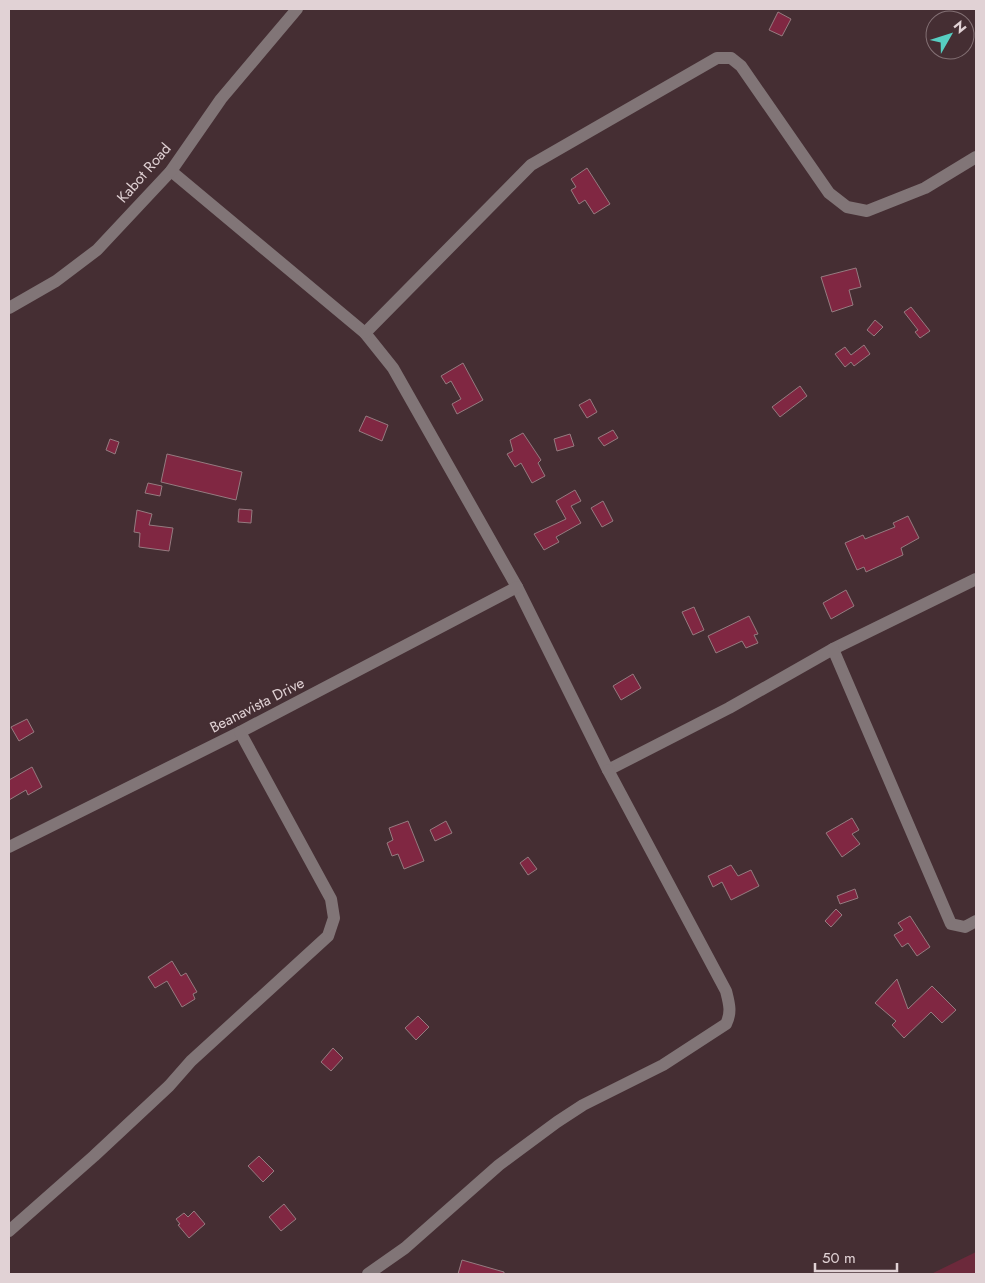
<svg xmlns="http://www.w3.org/2000/svg" width="985" height="1283" font-family="Jost,sans-serif">
<style>
.green{fill:#6c293b}
.building{fill:#802742;stroke:#957b80}
.lines{fill:none;stroke-linecap:round;stroke-linejoin:round}
.minor{stroke:#817577;stroke-width:12}
.labels{text-anchor:middle;dominant-baseline:central;stroke-width:4;stroke-linejoin:round;paint-order:stroke}
.street-label{font-size:15px;fill:#e1d2d5;stroke:#452e33}
</style>
<rect width="100%" height="100%" fill="#452e33"/>
<path class="green" d="M 976,1252 L 976,1274 L 931,1274 Z"/>
<g class="building">
<path d="M 778,12 L 791,19 L 782,36 L 769,30 Z"/>
<path d="M 587,168 L 610,204 L 594,214 L 585,200 L 579,204 L 571,190 L 576,187 L 571,179 Z"/>
<path d="M 856,268 L 861,287 L 849,290 L 853,305 L 832,312 L 821,277 Z"/>
<path d="M 911,307 L 930,331 L 920,338 L 915,332 L 918,330 L 904,312 Z"/>
<path d="M 875,320 L 883,327 L 874,336 L 867,330 Z"/>
<path d="M 864,345 L 870,354 L 854,366 L 851,362 L 845,367 L 835,354 L 845,347 L 851,355 Z"/>
<path d="M 463,363 L 483,400 L 457,414 L 452,404 L 461,399 L 451,381 L 446,384 L 441,376 Z"/>
<path d="M 800,386 L 807,396 L 780,417 L 772,407 Z"/>
<path d="M 590,399 L 597,412 L 587,418 L 579,405 Z"/>
<path d="M 366,416 L 388,425 L 382,441 L 359,431 Z"/>
<path d="M 613,430 L 618,438 L 604,446 L 598,438 Z"/>
<path d="M 523,433 L 541,460 L 538,463 L 545,476 L 532,483 L 521,463 L 515,467 L 507,454 L 513,451 L 510,440 Z"/>
<path d="M 570,434 L 574,446 L 557,451 L 554,439 Z"/>
<path d="M 110,439 L 119,442 L 115,454 L 106,450 Z"/>
<path d="M 167,454 L 242,472 L 236,500 L 161,482 Z"/>
<path d="M 148,483 L 162,486 L 160,496 L 145,493 Z"/>
<path d="M 575,490 L 581,501 L 571,506 L 581,523 L 556,537 L 559,542 L 544,550 L 534,534 L 566,519 L 556,501 Z"/>
<path d="M 603,501 L 613,521 L 602,527 L 591,508 Z"/>
<path d="M 239,509 L 252,510 L 251,523 L 238,522 Z"/>
<path d="M 137,510 L 152,514 L 149,525 L 173,528 L 169,551 L 139,547 L 140,533 L 134,532 Z"/>
<path d="M 908,516 L 919,538 L 901,548 L 903,555 L 866,572 L 864,567 L 857,570 L 845,543 L 863,535 L 865,539 L 895,527 L 893,523 Z"/>
<path d="M 846,590 L 854,606 L 831,619 L 823,603 Z"/>
<path d="M 694,607 L 704,630 L 693,635 L 682,612 Z"/>
<path d="M 749,616 L 758,634 L 754,635 L 758,643 L 746,648 L 742,641 L 716,653 L 708,636 Z"/>
<path d="M 633,674 L 641,688 L 621,700 L 613,686 Z"/>
<path d="M 27,719 L 34,732 L 19,741 L 11,727 Z"/>
<path d="M 32,767 L 42,787 L 28,795 L 26,790 L 9,800 L 9,780 Z"/>
<path d="M 852,818 L 859,830 L 852,834 L 860,844 L 842,857 L 826,833 Z"/>
<path d="M 408,821 L 424,861 L 404,869 L 398,854 L 392,856 L 387,843 L 393,840 L 389,828 Z"/>
<path d="M 446,821 L 452,833 L 435,841 L 430,830 Z"/>
<path d="M 528,857 L 537,869 L 528,875 L 520,863 Z"/>
<path d="M 731,865 L 738,876 L 751,870 L 759,886 L 731,900 L 722,882 L 713,887 L 708,876 Z"/>
<path d="M 855,889 L 858,898 L 840,904 L 837,896 Z"/>
<path d="M 836,909 L 842,915 L 831,927 L 825,921 Z"/>
<path d="M 910,916 L 930,947 L 917,956 L 908,943 L 902,947 L 894,935 L 903,930 L 898,923 Z"/>
<path d="M 172,961 L 181,976 L 186,973 L 197,992 L 193,994 L 195,999 L 182,1007 L 167,981 L 155,988 L 148,977 Z"/>
<path d="M 897,979 L 908,1009 L 932,986 L 956,1010 L 942,1023 L 931,1012 L 904,1038 L 892,1025 L 896,1021 L 875,1003 Z"/>
<path d="M 418,1016 L 429,1027 L 416,1040 L 405,1028 Z"/>
<path d="M 333,1048 L 343,1058 L 331,1071 L 321,1062 Z"/>
<path d="M 259,1156 L 274,1171 L 263,1182 L 248,1166 Z"/>
<path d="M 284,1204 L 296,1219 L 281,1231 L 269,1217 Z"/>
<path d="M 194,1211 L 205,1224 L 189,1238 L 178,1225 L 180,1224 L 176,1219 L 184,1213 L 188,1217 Z"/>
<path d="M 462,1260 L 504,1272 L 504,1274 L 458,1274 Z"/>
</g>
<g class="lines">
<g class="minor">
<path d="M 171,171 L 365,333 L 393,368 L 517,587 L 608,770 L 729,708 L 833,649 L 976,579"/>
<path d="M 9,308 L 56,281 L 97,250 L 171,171 L 221,99 L 297,9"/>
<path d="M 365,333 L 531,165 L 717,58 L 731,58 L 741,66 L 829,193 L 847,207 L 867,211 L 925,188 L 976,157"/>
<path d="M 833,649 L 951,924 L 965,927 L 976,921"/>
<path d="M 9,847 L 240,732 L 517,587"/>
<path d="M 9,1231 L 94,1156 L 169,1086 L 191,1061 L 328,936 L 334,918 L 331,899 L 240,732"/>
<path d="M 368,1274 L 405,1248 L 499,1165 L 557,1122 L 583,1105 L 663,1065 L 726,1024 C 732,1012 729,1003 726,991 L 608,770"/>
</g>
</g>
<g class="labels">
<g class="street-label">
<text transform="translate(144 173) rotate(-49)">Kabot Road</text>
<text transform="translate(257 705) rotate(-27)">Beanavista Drive</text>
</g>
</g>
<rect width="985" height="1283" fill="none" stroke="#e1d2d5" stroke-width="20"/>
<g transform="translate(950 35) rotate(51)"><circle r="24" fill="#452e33" stroke="#837074"/>
<path d="M0-4L9 19L0 12L-9 19Z" fill="#57cec2"/>
<text y="-8" font-size="14" font-weight="bold" text-anchor="middle" fill="#e1d2d5">N</text>
</g>
<path d="M815 1263v8h82v-8" fill="none" stroke="#e1d2d5" stroke-width="2.5"/>
<text x="822" y="1263" font-size="15" fill="#e1d2d5" stroke="#452e33" stroke-width="4" paint-order="stroke">50 m</text>
</svg>
